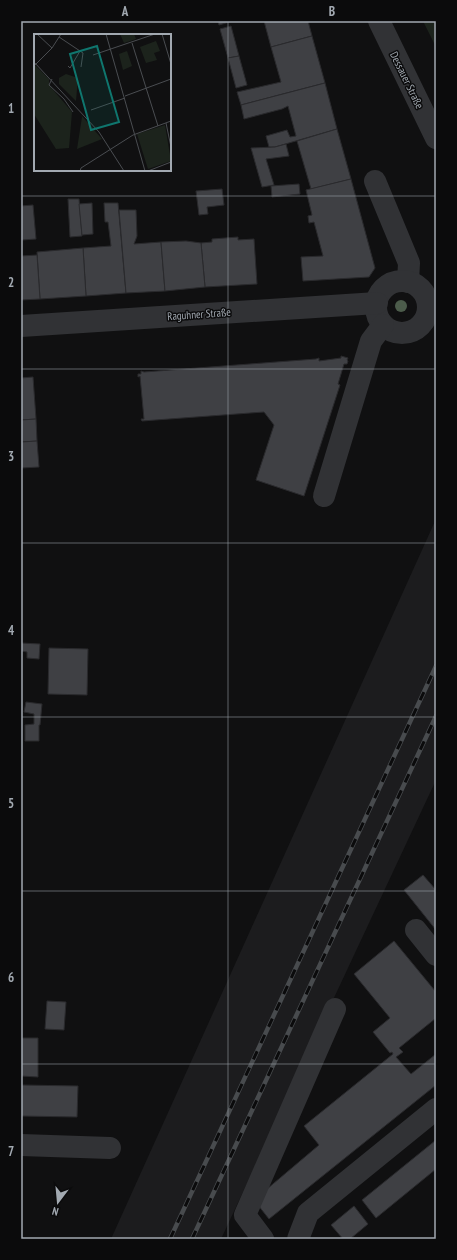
<svg xmlns="http://www.w3.org/2000/svg" width="457" height="1260" font-family="'PT Sans Narrow',sans-serif">
<style>
.built{fill:#1c1c1e}
.green{fill:#1c231c}
.building{fill:#3f4044;stroke:#2a2a2d}
.lines{fill:none;stroke-linecap:round;stroke-linejoin:round}
.minor{stroke:#313235;stroke-width:22}
.rail-casing{stroke:#484b4e;stroke-width:4.5}
.rail{stroke:#0b0b0c;stroke-width:3;stroke-dasharray:9;stroke-linecap:butt}
.tree{fill:#4c5c4b}
.grid{fill:none;stroke:#a2a9b1;stroke-width:1;stroke-opacity:0.55}
.labels{text-anchor:middle;dominant-baseline:central;stroke-width:3;stroke-linejoin:round;paint-order:stroke}
.street-label{font-size:11px;fill:#a2a9b1;stroke:#0b0b0c}
.inset-road{fill:none;stroke:#4a4d51;stroke-width:1}
.view{fill:#0f766e;fill-opacity:0.15;stroke:#0f766e;stroke-width:2}
.inset-edge{fill:none;stroke:#a2a9b1;stroke-width:2}
.neatline{fill:none;stroke:#a2a9b1;stroke-width:1.5}
.grid-label{font-size:13px;text-anchor:middle;font-weight:bold;fill:#a2a9b1}
</style>
<rect width="100%" height="100%" fill="#101011"/>
<path class="built" d="M 436,519 L 436,780 L 221,1239 L 111,1239 Z"/>
<path class="green" d="M 423,21 L 436,21 L 436,47 Z"/>
<g class="building">
<path d="M 218,21 L 233,21 L 219,25 Z"/>
<path d="M 264,21 L 308,21 L 312,36 L 271,47 Z"/>
<path d="M 231,26 L 239,56 L 228,58 L 220,29 Z"/>
<path d="M 312,36 L 325,83 L 241,105 L 237,92 L 281,82 L 271,47 Z"/>
<path d="M 239,56 L 247,85 L 236,88 L 228,58 Z"/>
<path d="M 325,83 L 337,129 L 275,147 L 269,147 L 266,136 L 287,130 L 290,137 L 296,136 L 288,106 L 282,109 L 244,119 L 241,105 Z"/>
<path d="M 337,129 L 351,179 L 311,189 L 297,141 Z"/>
<path d="M 286,144 L 289,156 L 266,159 L 274,185 L 262,187 L 251,148 L 275,147 Z"/>
<path d="M 351,179 L 375,268 L 369,277 L 303,281 L 301,257 L 323,256 L 314,222 L 309,223 L 308,216 L 312,215 L 306,190 Z"/>
<path d="M 299,184 L 300,194 L 272,197 L 271,186 Z"/>
<path d="M 222,189 L 224,205 L 207,207 L 208,214 L 199,215 L 196,191 Z"/>
<path d="M 68,199 L 79,199 L 82,236 L 70,237 Z"/>
<path d="M 92,203 L 93,234 L 82,235 L 79,204 Z"/>
<path d="M 104,203 L 118,203 L 126,293 L 86,296 L 83,248 L 111,246 L 108,222 L 105,222 Z"/>
<path d="M 33,205 L 36,239 L 22,240 L 21,206 Z"/>
<path d="M 119,210 L 136,210 L 137,236 L 134,244 L 161,242 L 165,291 L 126,293 Z"/>
<path d="M 238,237 L 238,240 L 254,239 L 257,284 L 205,287 L 201,243 L 212,242 L 212,239 Z"/>
<path d="M 186,241 L 201,243 L 205,287 L 165,291 L 161,242 Z"/>
<path d="M 83,248 L 86,296 L 40,299 L 37,252 Z"/>
<path d="M 37,255 L 40,299 L 21,300 L 21,256 Z"/>
<path d="M 341,356 L 348,358 L 347,360 L 348,361 L 347,364 L 344,364 L 338,384 L 340,385 L 304,496 L 256,480 L 274,425 L 264,412 L 142,421 L 141,419 L 144,419 L 140,376 L 138,377 L 138,374 L 141,374 L 141,371 L 144,372 L 316,359 L 319,358 L 319,361 L 341,358 Z"/>
<path d="M 33,377 L 36,419 L 21,420 L 21,378 Z"/>
<path d="M 36,419 L 37,441 L 22,442 L 21,420 Z"/>
<path d="M 37,441 L 39,467 L 21,468 L 21,442 Z"/>
<path d="M 21,643 L 40,644 L 39,659 L 27,658 L 27,652 L 21,651 Z"/>
<path d="M 49,648 L 88,649 L 87,695 L 48,694 Z"/>
<path d="M 26,702 L 42,704 L 40,725 L 39,725 L 39,741 L 25,741 L 25,725 L 34,724 L 34,714 L 24,712 Z"/>
<path d="M 423,875 L 436,890 L 436,930 L 404,890 Z"/>
<path d="M 394,941 L 436,992 L 436,1018 L 399,1048 L 403,1052 L 396,1057 L 411,1074 L 436,1054 L 436,1085 L 269,1219 L 254,1200 L 319,1145 L 304,1126 L 393,1054 L 392,1052 L 390,1053 L 373,1032 L 390,1018 L 354,974 Z"/>
<path d="M 47,1001 L 66,1002 L 64,1030 L 45,1029 Z"/>
<path d="M 21,1038 L 38,1038 L 38,1077 L 21,1076 Z"/>
<path d="M 21,1085 L 78,1086 L 77,1117 L 21,1116 Z"/>
<path d="M 436,1140 L 436,1169 L 376,1218 L 362,1200 Z"/>
<path d="M 354,1206 L 368,1224 L 350,1239 L 343,1239 L 331,1225 Z"/>
</g>
<g class="lines">
<g class="minor">
<path d="M 379,21 L 436,138"/>
<path d="M 375,181 L 409,263 L 408,282"/>
<circle cx="402" cy="307" r="26"/>
<path d="M 21,326 L 377,303"/>
<path d="M 324,496 L 371,341 L 383,325"/>
<path d="M 416,930 L 436,955"/>
<path d="M 21,1145 L 110,1148"/>
<path d="M 263,1239 L 245,1215 L 335,1009"/>
<path d="M 298,1239 L 308,1213 L 436,1109"/>
</g>
<g class="rail-casing">
<g id="rail">
<path d="M 170,1239 L 436,666"/>
<path d="M 192,1239 L 436,716"/>
</g>
</g>
<use href="#rail" class="rail"/>
</g>
<circle class="tree" cx="401" cy="306" r="6"/>
<path class="grid" d="M 228,21 L 228,1239M 21,196 L 436,196M 21,369 L 436,369M 21,543 L 436,543M 21,717 L 436,717M 21,891 L 436,891M 21,1064 L 436,1064"/>
<g class="labels">
<g class="street-label">
<text transform="translate(407 80) rotate(64)">Dessauer Straße</text>
<text transform="translate(199 314) rotate(-4)">Raguhner Straße</text>
</g>
</g>
<g transform="translate(34 34)">
<rect width="137" height="137" fill="#101011"/>
<path d="M 86,0 L 100,0 L 102,5 L 90,9 ZM 122,7 L 126,17 L 120,19 L 123,26 L 112,29 L 106,13 ZM 93,17 L 98,32 L 89,36 L 85,20 ZM 0,30 L 15,45 L 15,51 L 38,78 L 35,114 L 22,115 L 0,80 ZM 32,40 L 44,44 L 42,67 L 25,50 L 25,44 ZM 47,81 L 68,105 L 43,115 L 48,83 ZM 131,91 L 137,127 L 114,135 L 103,100 Z" fill="#1c231c"/>
<path class="inset-road" d="M 3,0 L 18,14M 72,0 L 111,137M 128,0 L 137,30M 25,3 L 49,19 L 47,33M 98,9 L 124,92M 59,21 L 121,0M 0,28 L 65,98 L 90,137M 0,32 L 18,14 L 27,0M 34,32 L 36,34 L 46,17M 18,45 L 15,51 L 30,65 L 39,78M 91,62 L 137,45M 57,76 L 91,64M 132,89 L 137,113M 46,137 L 47,134 L 99,101 L 137,87M 114,137 L 137,128"/>
<path class="view" d="M 63,12 L 85,88 L 57,96 L 36,20 Z"/>
<rect width="137" height="137" class="inset-edge"/>
</g>
<rect width="457" height="1260" fill="none" stroke="#0b0b0c" stroke-width="44"/>
<g transform="translate(58 1202) rotate(196)" stroke="#0b0b0c" stroke-width="3" paint-order="stroke">
<path d="M0-3L7 15L0 10L-7 15Z" fill="#a2a9b1"/>
<text y="-6" font-size="11" font-weight="bold" text-anchor="middle" fill="#a2a9b1">N</text>
</g>
<rect x="22" y="22" width="413" height="1216" class="neatline"/>
<g class="grid-label">
<text x="125" y="16">A</text>
<text x="332" y="16">B</text>
<text x="11" y="113">1</text>
<text x="11" y="287">2</text>
<text x="11" y="461">3</text>
<text x="11" y="635">4</text>
<text x="11" y="808">5</text>
<text x="11" y="982">6</text>
<text x="11" y="1156">7</text>
</g>
</svg>
